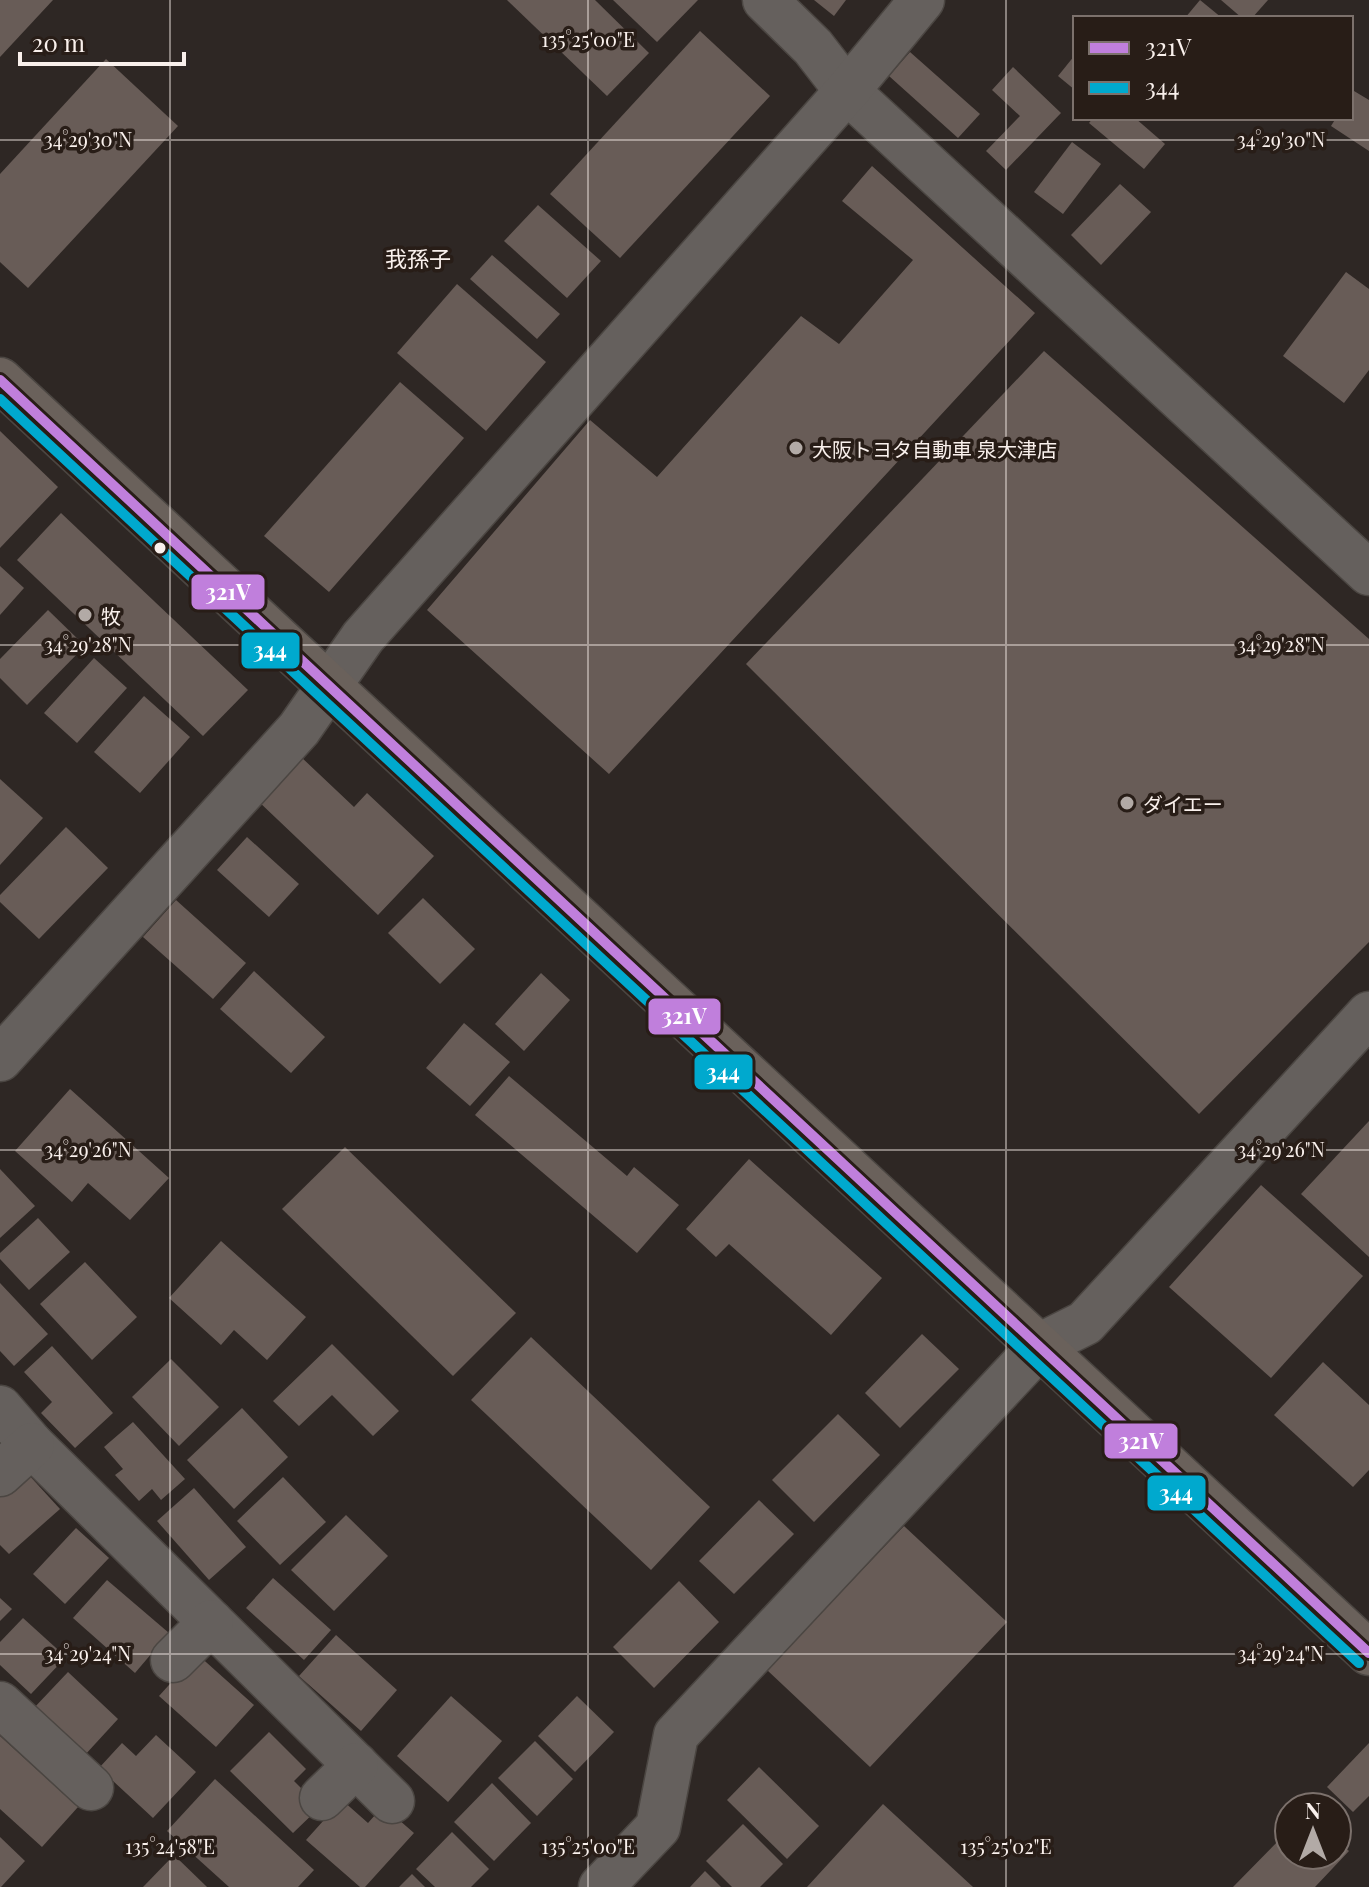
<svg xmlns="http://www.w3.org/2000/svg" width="1369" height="1887" font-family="'Playfair Display','Noto Sans JP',serif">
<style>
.building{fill:#685c57}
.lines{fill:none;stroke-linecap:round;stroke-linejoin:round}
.minor-casing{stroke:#4b4642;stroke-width:47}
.tertiary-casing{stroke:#4b4642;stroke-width:47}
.primary-casing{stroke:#4b4642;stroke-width:47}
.minor{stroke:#65605d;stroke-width:44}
.tertiary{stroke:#65605d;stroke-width:44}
.primary{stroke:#6a615b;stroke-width:44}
.bus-1-casing{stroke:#281d17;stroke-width:16}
.bus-2-casing{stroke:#281d17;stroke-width:16}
.bus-1{stroke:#c07fdc;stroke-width:10}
.bus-2{stroke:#00a9ce;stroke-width:10}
.ticks{fill:none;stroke:#f9f0ec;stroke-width:2;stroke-opacity:0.45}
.poi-dot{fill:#b2aaa6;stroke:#281d17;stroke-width:3}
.bus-dot{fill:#f9f0ec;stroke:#281d17;stroke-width:3}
.labels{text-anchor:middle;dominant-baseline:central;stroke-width:7;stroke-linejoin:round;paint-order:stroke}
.poi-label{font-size:20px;fill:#f9f0ec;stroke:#281d17;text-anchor:start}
.neighbourhood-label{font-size:22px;fill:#f9f0ec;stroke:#281d17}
.ticks-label{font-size:20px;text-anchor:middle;fill:#f9f0ec;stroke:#281d17;stroke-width:7;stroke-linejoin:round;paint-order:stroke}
.line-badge{stroke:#281d17;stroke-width:3}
.badge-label{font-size:22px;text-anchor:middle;font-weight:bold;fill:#fff}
</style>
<rect width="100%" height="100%" fill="#2e2724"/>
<g class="building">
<path d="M 0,0 L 53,0 L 0,57 Z"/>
<path d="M 507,0 L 595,0 L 649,53 L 607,96 Z"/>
<path d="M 613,0 L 698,0 L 657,42 Z"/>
<path d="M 814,0 L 846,0 L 834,16 Z"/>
<path d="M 1200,0 L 1222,18 L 1185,18 Z"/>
<path d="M 1221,0 L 1268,0 L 1252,18 L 1242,18 Z"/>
<path d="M 700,31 L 770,96 L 620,258 L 550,194 Z"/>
<path d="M 910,52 L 980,114 L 958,138 L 889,76 Z"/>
<path d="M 1075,55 L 1075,90 L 1058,76 Z"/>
<path d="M 106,59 L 178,126 L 28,288 L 0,262 L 0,174 Z"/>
<path d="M 1013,67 L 1061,113 L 1006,170 L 986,151 L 1020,116 L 992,90 Z"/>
<path d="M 1354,91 L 1369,100 L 1369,151 L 1331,126 L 1336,118 L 1351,118 Z"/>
<path d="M 1093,118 L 1135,118 L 1165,144 L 1144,169 L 1089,123 Z"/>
<path d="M 1072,142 L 1101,164 L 1063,214 L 1034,192 Z"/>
<path d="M 872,166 L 1035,313 L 609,774 L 427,610 L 590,420 L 657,477 L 801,316 L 839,344 L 913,260 L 842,201 Z"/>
<path d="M 1120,184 L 1151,212 L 1101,265 L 1071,235 Z"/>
<path d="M 538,205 L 601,261 L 567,298 L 504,241 Z"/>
<path d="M 492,255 L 560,314 L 537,339 L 470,279 Z"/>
<path d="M 1346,272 L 1369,289 L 1369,370 L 1344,403 L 1283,356 Z"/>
<path d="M 457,284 L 546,362 L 486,431 L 397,353 Z"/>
<path d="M 1044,351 L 1369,639 L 1369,942 L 1199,1114 L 746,664 Z"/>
<path d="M 400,382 L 464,438 L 329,592 L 264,536 Z"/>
<path d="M 0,431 L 58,487 L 0,548 Z"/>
<path d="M 61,513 L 248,690 L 203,736 L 17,560 Z"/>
<path d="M 0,566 L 24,588 L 0,615 Z"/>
<path d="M 48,610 L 85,646 L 27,705 L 0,678 L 0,659 Z"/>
<path d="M 94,658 L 127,688 L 77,743 L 44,713 Z"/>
<path d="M 144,696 L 190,737 L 140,793 L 94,752 Z"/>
<path d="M 300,756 L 354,807 L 367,793 L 434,856 L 378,915 L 257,800 Z"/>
<path d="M 0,779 L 43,818 L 0,865 Z"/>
<path d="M 66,827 L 108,868 L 39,939 L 0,902 L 0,895 Z"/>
<path d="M 247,837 L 299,884 L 269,917 L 217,870 Z"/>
<path d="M 423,898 L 475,949 L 440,984 L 388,933 Z"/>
<path d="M 176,900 L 246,963 L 213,999 L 143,937 Z"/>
<path d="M 254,971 L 325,1037 L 291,1073 L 220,1009 Z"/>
<path d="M 541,973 L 570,1000 L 524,1051 L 495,1024 Z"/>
<path d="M 464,1023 L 510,1062 L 470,1106 L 426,1068 Z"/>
<path d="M 509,1076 L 627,1176 L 634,1167 L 679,1205 L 637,1253 L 475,1115 Z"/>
<path d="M 70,1089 L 169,1178 L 130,1220 L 88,1183 L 72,1202 L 15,1151 Z"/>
<path d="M 1369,1121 L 1369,1257 L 1301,1194 Z"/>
<path d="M 345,1147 L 516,1313 L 453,1376 L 282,1209 Z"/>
<path d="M 749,1159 L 882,1278 L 831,1335 L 729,1244 L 716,1257 L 686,1229 Z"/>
<path d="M 0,1169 L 35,1206 L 0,1238 Z"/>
<path d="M 1261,1185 L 1363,1276 L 1271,1378 L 1169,1287 Z"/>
<path d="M 38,1218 L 70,1252 L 29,1290 L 0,1259 L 0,1253 Z"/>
<path d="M 221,1241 L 306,1317 L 267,1360 L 234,1330 L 221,1345 L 169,1298 Z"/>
<path d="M 85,1262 L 137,1317 L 92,1360 L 40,1304 Z"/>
<path d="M 0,1283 L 48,1334 L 14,1366 L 0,1351 Z"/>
<path d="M 922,1334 L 959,1369 L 900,1428 L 865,1393 Z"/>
<path d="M 531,1337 L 710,1507 L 651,1570 L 471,1400 Z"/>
<path d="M 332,1344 L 399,1411 L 373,1436 L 332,1395 L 299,1426 L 273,1401 Z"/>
<path d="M 52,1346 L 113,1413 L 75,1448 L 41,1413 L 52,1402 L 24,1372 Z"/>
<path d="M 171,1359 L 219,1407 L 179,1446 L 132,1397 Z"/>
<path d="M 1323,1362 L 1369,1405 L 1369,1470 L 1353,1487 L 1274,1415 Z"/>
<path d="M 242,1408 L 288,1457 L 234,1509 L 187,1460 Z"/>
<path d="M 838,1414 L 880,1455 L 814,1522 L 772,1480 Z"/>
<path d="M 133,1422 L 185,1479 L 161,1500 L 152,1489 L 139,1501 L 115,1475 L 123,1469 L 104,1447 Z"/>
<path d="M 27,1473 L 60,1509 L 9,1554 L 0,1545 L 0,1488 Z"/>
<path d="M 283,1477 L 326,1522 L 280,1565 L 237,1521 Z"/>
<path d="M 194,1488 L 246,1547 L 209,1580 L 157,1521 Z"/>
<path d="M 759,1500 L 794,1534 L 734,1594 L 699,1561 Z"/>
<path d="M 346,1515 L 388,1556 L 334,1611 L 291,1570 Z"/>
<path d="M 904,1526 L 1007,1622 L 870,1767 L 767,1670 Z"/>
<path d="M 76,1528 L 109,1558 L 65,1604 L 33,1574 Z"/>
<path d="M 273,1578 L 331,1630 L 304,1660 L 246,1608 Z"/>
<path d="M 107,1580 L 169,1633 L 135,1673 L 73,1618 Z"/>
<path d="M 679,1581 L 719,1622 L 654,1688 L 613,1647 Z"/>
<path d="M 0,1598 L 12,1609 L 0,1621 Z"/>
<path d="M 23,1618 L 66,1657 L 31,1694 L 0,1665 L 0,1642 Z"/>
<path d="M 336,1635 L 397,1690 L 361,1731 L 299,1676 Z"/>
<path d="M 197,1654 L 254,1705 L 216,1747 L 159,1696 Z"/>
<path d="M 68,1672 L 118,1719 L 84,1756 L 33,1709 Z"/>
<path d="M 451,1696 L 502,1741 L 448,1802 L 397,1756 Z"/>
<path d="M 577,1696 L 614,1732 L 575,1772 L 538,1736 Z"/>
<path d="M 269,1732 L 306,1769 L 294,1781 L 320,1807 L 293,1833 L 230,1771 Z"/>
<path d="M 156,1735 L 196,1772 L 153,1818 L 99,1768 L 122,1743 L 136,1756 Z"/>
<path d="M 0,1736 L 78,1807 L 42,1847 L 0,1809 Z"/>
<path d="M 535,1741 L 573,1779 L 537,1816 L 498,1778 Z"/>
<path d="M 1369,1743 L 1369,1796 L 1353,1812 L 1327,1787 Z"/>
<path d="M 759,1767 L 819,1826 L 787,1859 L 727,1800 Z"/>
<path d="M 215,1779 L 314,1870 L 298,1887 L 229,1887 L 167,1831 Z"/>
<path d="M 492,1783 L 531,1823 L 494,1861 L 454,1822 Z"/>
<path d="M 342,1800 L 368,1823 L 383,1806 L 414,1833 L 365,1887 L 360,1887 L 306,1840 Z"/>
<path d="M 883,1804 L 973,1887 L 807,1887 Z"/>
<path d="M 743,1824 L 783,1864 L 760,1887 L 732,1887 L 706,1861 Z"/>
<path d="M 1289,1830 L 1289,1855 L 1337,1855 L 1337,1840 L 1349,1851 L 1315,1887 L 1233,1887 Z"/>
<path d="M 452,1832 L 489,1869 L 471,1887 L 435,1887 L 416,1869 Z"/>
<path d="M 0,1837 L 25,1861 L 1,1887 L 0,1887 Z"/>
<path d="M 174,1855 L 207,1887 L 143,1887 Z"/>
<path d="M 705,1871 L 721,1887 L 690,1887 Z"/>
<path d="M 412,1874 L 425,1887 L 399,1887 Z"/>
</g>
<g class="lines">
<g class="minor-casing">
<g id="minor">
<path d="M 765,0 L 813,47 L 847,91 L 1369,573"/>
<path d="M 0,1408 L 32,1445 L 392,1801"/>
<path d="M 0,1474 L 32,1445"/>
<path d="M 173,1660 L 211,1622"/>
<path d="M 0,1704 L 91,1788"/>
<path d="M 322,1798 L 356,1765"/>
<path d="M 601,1887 L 658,1827 L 676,1735 L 1041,1345 L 1085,1323 L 1369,1014"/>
</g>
</g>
<g class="tertiary-casing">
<path id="tertiary" d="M 0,1059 L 299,729 L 363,637 L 847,91 L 922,0"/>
</g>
<g class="primary-casing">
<path id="primary" d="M 0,380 L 1369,1653"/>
</g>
<use href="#minor" class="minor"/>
<use href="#tertiary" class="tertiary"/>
<use href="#primary" class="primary"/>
<g class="bus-1-casing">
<path id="bus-1" d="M 0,380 L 1369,1653"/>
</g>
<g class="bus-2-casing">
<path id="bus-2" d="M 0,399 L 1359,1663"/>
</g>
<use href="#bus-1" class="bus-1"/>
<use href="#bus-2" class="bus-2"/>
</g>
<path class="ticks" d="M 170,0 L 170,1887M 588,0 L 588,1887M 1006,0 L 1006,1887M 0,140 L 1369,140M 0,645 L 1369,645M 0,1150 L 1369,1150M 0,1654 L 1369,1654"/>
<g class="poi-dot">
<circle cx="796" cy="448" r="8"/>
<circle cx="85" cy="615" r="8"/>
<circle cx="1127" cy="803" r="8"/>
</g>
<circle class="bus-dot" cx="160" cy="548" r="7"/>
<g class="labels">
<g class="poi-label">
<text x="812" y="448">大阪トヨタ自動車 泉大津店</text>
<text x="101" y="615">牧</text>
<text x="1143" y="803">ダイエー</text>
</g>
<g class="neighbourhood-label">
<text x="418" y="258">我孫子</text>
</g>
</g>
<g class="ticks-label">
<text x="588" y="47">135°25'00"E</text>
<text x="88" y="147">34°29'30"N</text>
<text x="1281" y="147">34°29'30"N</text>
<text x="88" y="652">34°29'28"N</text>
<text x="1281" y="652">34°29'28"N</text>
<text x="88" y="1157">34°29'26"N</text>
<text x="1281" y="1157">34°29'26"N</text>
<text x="88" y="1661">34°29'24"N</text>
<text x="1281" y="1661">34°29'24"N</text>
<text x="170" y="1854">135°24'58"E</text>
<text x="588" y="1854">135°25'00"E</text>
<text x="1006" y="1854">135°25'02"E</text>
</g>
<g class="line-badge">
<rect x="190" y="573" width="76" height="38" rx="8" fill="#c07fdc"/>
<rect x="240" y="631" width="61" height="39" rx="8" fill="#00a9ce"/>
<rect x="647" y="997" width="75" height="39" rx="8" fill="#c07fdc"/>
<rect x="693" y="1053" width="61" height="38" rx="8" fill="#00a9ce"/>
<rect x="1103" y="1422" width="76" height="38" rx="8" fill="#c07fdc"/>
<rect x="1146" y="1474" width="61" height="38" rx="8" fill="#00a9ce"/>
</g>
<g class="badge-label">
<text x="228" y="600">321V</text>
<text x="270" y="658">344</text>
<text x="684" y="1024">321V</text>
<text x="723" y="1080">344</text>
<text x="1141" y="1449">321V</text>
<text x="1176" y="1501">344</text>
</g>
<rect x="1073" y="16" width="280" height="104" fill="#281d17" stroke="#7c716c" stroke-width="2"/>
<rect x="1089" y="42" width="40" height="12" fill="#c07fdc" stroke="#7c716c" stroke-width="2"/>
<text x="1145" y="56" font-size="24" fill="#f9f0ec">321V</text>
<rect x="1089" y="82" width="40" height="12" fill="#00a9ce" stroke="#7c716c" stroke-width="2"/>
<text x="1145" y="96" font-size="24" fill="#f9f0ec">344</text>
<g transform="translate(1313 1831)"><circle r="38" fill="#281d17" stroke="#7c716c" stroke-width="2"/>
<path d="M0-6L14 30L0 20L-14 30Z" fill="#b2aaa6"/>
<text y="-12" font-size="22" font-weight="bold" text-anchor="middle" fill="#f9f0ec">N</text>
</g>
<path d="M20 52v12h164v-12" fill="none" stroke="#f9f0ec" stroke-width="4"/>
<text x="32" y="52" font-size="24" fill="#f9f0ec" stroke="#281d17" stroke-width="6" paint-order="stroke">20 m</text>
</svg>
